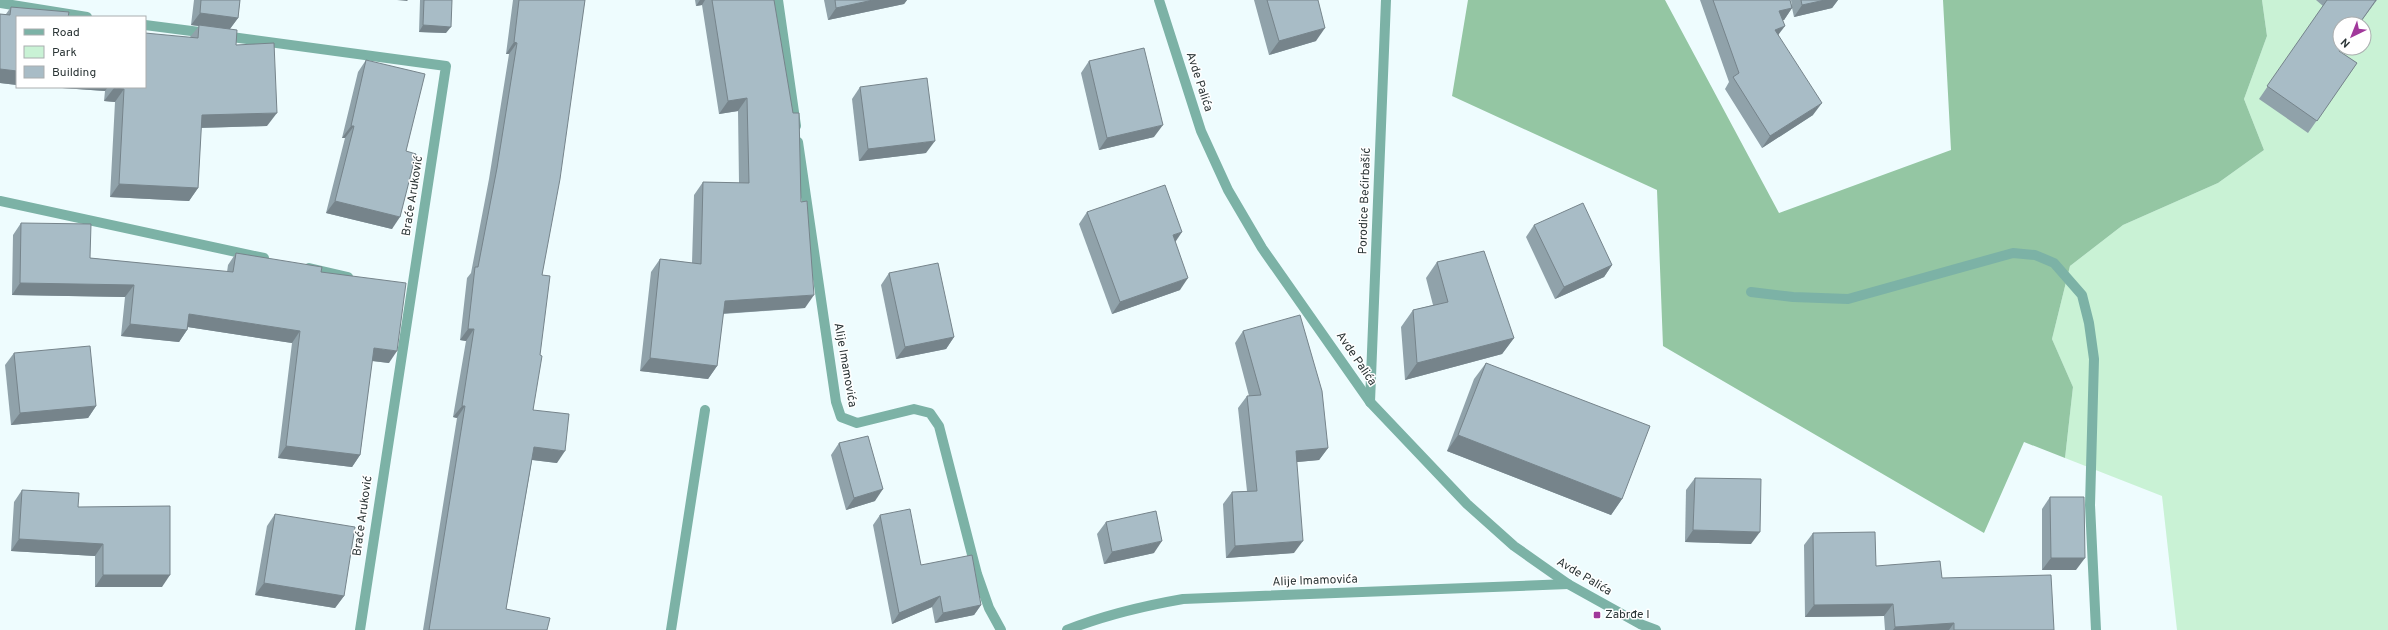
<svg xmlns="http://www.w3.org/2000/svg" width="2388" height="630" font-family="Overpass,sans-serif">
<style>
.green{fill:#c9f2d5;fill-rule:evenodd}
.forest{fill:#94c6a3}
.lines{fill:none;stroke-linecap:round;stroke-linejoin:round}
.service{stroke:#7cb2a6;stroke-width:10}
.minor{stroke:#7cb2a6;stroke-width:10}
.tertiary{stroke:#7cb2a6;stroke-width:10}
.wall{fill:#90a2aa}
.shaded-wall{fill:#76848b}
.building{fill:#a8bcc6;stroke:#76848b}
.poi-dot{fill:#a1389b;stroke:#fff;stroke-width:1.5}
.labels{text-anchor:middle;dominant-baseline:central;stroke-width:3;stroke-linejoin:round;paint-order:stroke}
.street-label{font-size:12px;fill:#2b3536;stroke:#fff}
.poi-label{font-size:12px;fill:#2b3536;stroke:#fff;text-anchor:start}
</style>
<rect width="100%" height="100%" fill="#eefcfe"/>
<path class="green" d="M 2262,0 L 2388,0 L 2388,630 L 2177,630 L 2162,496 L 2065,458 L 2073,387 L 2052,339 L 2070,266 L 2123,225 L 2218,183 L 2264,150 L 2244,99 L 2267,36 ZM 2340,24 L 2364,24 L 2364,48 L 2340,48 Z"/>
<path class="forest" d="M 1468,0 L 1665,0 L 1779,213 L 1951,150 L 1943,0 L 2262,0 L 2267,36 L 2244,99 L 2264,150 L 2218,183 L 2123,225 L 2070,266 L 2052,339 L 2073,387 L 2065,458 L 2024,442 L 1984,533 L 1663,346 L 1657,190 L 1452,96 Z"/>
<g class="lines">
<g class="service">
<path d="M 1751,292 L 1793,297 L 1848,299 L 2013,253 L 2035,255 L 2054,263 L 2082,295 L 2089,323 L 2094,359 L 2090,505 L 2096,630"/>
<path d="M 671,630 L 705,410"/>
</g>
<g class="minor">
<path d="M 778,0 L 796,126"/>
<path d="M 0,3 L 87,17"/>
<path d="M 145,25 L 207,33"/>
<path d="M 224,36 L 446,66 L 360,630"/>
<path d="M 798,142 L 836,402 L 841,417 L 857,423 L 914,409 L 930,413 L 939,426 L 977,574 L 989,608 L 1001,630"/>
<path d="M 0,201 L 264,258"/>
<path d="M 309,268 L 348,277"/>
<path d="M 1370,402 L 1386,0"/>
<path d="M 1067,630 C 1105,615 1143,606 1183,599 L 1568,584"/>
</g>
<path class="tertiary" d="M 1159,0 L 1201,131 L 1228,190 L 1262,248 L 1370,402 L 1467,504 L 1514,546 L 1568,584 L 1640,624 L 1656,630"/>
</g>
<g class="wall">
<path d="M 194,0 L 240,0 L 238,18 L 230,29 L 267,126 L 201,128 L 198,188 L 189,201 L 110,197 L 115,102 L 104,101 L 105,91 L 48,87 L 145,87 L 190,37 L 199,26 L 191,25 Z"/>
<path d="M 420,0 L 452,0 L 446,33 L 419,32 Z"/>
<path d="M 513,0 L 585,0 L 542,275 L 533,410 L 557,463 L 532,460 L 506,609 L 547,630 L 423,630 L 457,418 L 453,417 L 466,341 L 460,340 L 467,278 L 471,273 L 489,179 L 509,54 L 506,54 Z"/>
<path d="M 695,0 L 774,0 L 805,308 L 723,314 L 717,366 L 708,379 L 640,371 L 651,272 L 660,259 L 692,263 L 694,195 L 703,182 L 739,183 L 738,111 L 719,114 L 702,5 L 696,6 Z"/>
<path d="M 824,0 L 907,0 L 904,4 L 828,20 Z"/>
<path d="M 1254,0 L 1318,0 L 1316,41 L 1269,55 Z"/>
<path d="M 1700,0 L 1790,0 L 1792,7 L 1791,0 L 1838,0 L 1832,8 L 1794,17 L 1792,8 L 1784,20 L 1783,20 L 1778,35 L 1813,115 L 1762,148 L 1725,89 L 1729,82 Z"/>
<path d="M 2316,0 L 2377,0 L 2339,51 L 2357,63 L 2308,133 L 2259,99 L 2323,6 Z"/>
<path d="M 11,7 L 17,85 L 0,83 L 0,14 L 6,14 Z"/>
<path d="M 366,60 L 406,151 L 392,229 L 326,213 L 345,138 L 342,138 L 358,72 Z"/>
<path d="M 1089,61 L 1154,137 L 1099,150 L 1081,73 Z"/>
<path d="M 860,87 L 926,153 L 859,161 L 852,99 Z"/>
<path d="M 1087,212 L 1180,290 L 1112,314 L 1079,224 Z"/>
<path d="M 21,223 L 90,258 L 227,272 L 228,265 L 236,253 L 321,272 L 389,363 L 372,361 L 360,455 L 352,467 L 278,458 L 292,343 L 188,327 L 187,330 L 179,342 L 121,336 L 125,297 L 12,295 L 13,235 Z"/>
<path d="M 1534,225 L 1612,265 L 1604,277 L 1555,299 L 1526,237 Z"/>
<path d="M 1437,262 L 1514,338 L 1502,354 L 1405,380 L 1401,327 L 1413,310 L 1433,305 L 1426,278 Z"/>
<path d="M 889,273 L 954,337 L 946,349 L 896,359 L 881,285 Z"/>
<path d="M 1243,331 L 1328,448 L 1319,460 L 1297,462 L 1294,553 L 1226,558 L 1223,504 L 1232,492 L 1247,491 L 1238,408 L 1247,396 L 1249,396 L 1235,343 Z"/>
<path d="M 14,353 L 96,406 L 88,418 L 11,425 L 5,365 Z"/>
<path d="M 1486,363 L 1622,499 L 1611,515 L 1447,451 L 1474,379 Z"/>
<path d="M 839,443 L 875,501 L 846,510 L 831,455 Z"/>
<path d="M 1695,478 L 1751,544 L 1685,542 L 1686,490 Z"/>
<path d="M 22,490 L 78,507 L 162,587 L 95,587 L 95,556 L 11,551 L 14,502 Z"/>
<path d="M 2050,497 L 2076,570 L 2042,570 L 2042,509 Z"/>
<path d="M 275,514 L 344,596 L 335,608 L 255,595 L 267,526 Z"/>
<path d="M 880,515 L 921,565 L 981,605 L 974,615 L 935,623 L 932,607 L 892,624 L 873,525 Z"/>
<path d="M 1106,522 L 1154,553 L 1104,564 L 1097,534 Z"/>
<path d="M 1813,533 L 1876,566 L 1942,578 L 2054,630 L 1885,630 L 1884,616 L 1805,617 L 1804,545 Z"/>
</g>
<g class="shaded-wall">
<path d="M 397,0 L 408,0 L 407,1 Z"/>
<path d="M 700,0 L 705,0 L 702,5 L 696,6 Z"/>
<path d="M 873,0 L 907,0 L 904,4 L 828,20 L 836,8 Z"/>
<path d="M 1825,0 L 1838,0 L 1832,8 L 1794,17 L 1802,5 Z"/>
<path d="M 1792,8 L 1784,20 L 1771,23 L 1779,11 Z"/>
<path d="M 200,13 L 238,18 L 229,30 L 199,25 L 199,26 L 191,25 Z"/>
<path d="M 423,25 L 451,27 L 446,33 L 419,32 Z"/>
<path d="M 1785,26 L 1776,38 L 1775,30 Z"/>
<path d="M 1325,28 L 1316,41 L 1269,55 L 1279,41 Z"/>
<path d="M 514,42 L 517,43 L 509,54 L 506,54 Z"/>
<path d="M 0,69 L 17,71 L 17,85 L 0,83 Z"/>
<path d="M 48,87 L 108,87 L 105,91 Z"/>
<path d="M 114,88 L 124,89 L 115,102 L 104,101 Z"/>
<path d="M 747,98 L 738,111 L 719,114 L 728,101 Z"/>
<path d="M 1822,103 L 1813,115 L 1762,148 L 1770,136 Z"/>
<path d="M 277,113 L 267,126 L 193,128 L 202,115 Z"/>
<path d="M 1163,125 L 1154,137 L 1099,150 L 1107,138 Z"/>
<path d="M 351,126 L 354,126 L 345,138 L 342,138 Z"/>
<path d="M 935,141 L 926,153 L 859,161 L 868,149 Z"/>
<path d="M 119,184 L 198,188 L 189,201 L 110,197 Z"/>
<path d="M 335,201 L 400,217 L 392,229 L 326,213 Z"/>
<path d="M 1182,232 L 1174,244 L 1173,235 Z"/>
<path d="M 1612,265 L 1604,277 L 1555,299 L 1564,287 Z"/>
<path d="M 1188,278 L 1180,290 L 1112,314 L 1120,302 Z"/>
<path d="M 20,283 L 134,285 L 125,297 L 12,295 Z"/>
<path d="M 814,295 L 805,308 L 715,314 L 725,301 Z"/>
<path d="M 189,314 L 300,331 L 292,343 L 181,326 Z"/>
<path d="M 130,324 L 187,330 L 179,342 L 121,336 Z"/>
<path d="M 468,329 L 474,329 L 466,341 L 460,340 Z"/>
<path d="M 954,337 L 946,349 L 896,359 L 905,347 Z"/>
<path d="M 1514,338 L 1502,354 L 1405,380 L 1417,363 Z"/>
<path d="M 374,348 L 397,351 L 389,363 L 365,360 Z"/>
<path d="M 650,358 L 717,366 L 708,379 L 640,371 Z"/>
<path d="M 96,406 L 88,418 L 11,425 L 20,413 Z"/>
<path d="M 462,406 L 465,406 L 457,418 L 453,417 Z"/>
<path d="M 1458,435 L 1622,499 L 1611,515 L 1447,451 Z"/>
<path d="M 286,446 L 360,455 L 352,467 L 278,458 Z"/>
<path d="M 534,447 L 565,451 L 557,463 L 525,459 Z"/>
<path d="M 1328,448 L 1319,460 L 1287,463 L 1296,451 Z"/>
<path d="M 883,489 L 875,501 L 846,510 L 854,498 Z"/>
<path d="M 1693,530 L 1760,532 L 1751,544 L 1685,542 Z"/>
<path d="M 19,539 L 103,544 L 95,556 L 11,551 Z"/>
<path d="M 1162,541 L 1154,553 L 1104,564 L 1112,552 Z"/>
<path d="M 1303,541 L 1294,553 L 1226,558 L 1235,546 Z"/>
<path d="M 2051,558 L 2085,558 L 2076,570 L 2042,570 Z"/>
<path d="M 103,575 L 170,575 L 162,587 L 95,587 Z"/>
<path d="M 264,583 L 344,596 L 335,608 L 255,595 Z"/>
<path d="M 940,596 L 932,607 L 892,624 L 899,613 Z"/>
<path d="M 1893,604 L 1884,616 L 1805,617 L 1814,605 Z"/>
<path d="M 981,605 L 974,615 L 935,623 L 943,613 Z"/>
<path d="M 1954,623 L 1949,630 L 1893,630 L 1895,627 Z"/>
</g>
<g class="building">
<path d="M 201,0 L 240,0 L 238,18 L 200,13 Z"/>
<path d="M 424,0 L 452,0 L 451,27 L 423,25 Z"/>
<path d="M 519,0 L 585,0 L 560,179 L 542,275 L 550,276 L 540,355 L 542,356 L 533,410 L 569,414 L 565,451 L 534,447 L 506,609 L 550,618 L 547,630 L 429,630 L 465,406 L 462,406 L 474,329 L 468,329 L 475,267 L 478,267 L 497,168 L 517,43 L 514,42 Z"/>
<path d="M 712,0 L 774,0 L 793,113 L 799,113 L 801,202 L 807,201 L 814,295 L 725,301 L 717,366 L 650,358 L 660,259 L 701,264 L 703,182 L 749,183 L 747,98 L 728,101 Z"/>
<path d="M 835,0 L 873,0 L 836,8 Z"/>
<path d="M 1267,0 L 1318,0 L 1325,28 L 1279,41 Z"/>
<path d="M 1713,0 L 1790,0 L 1792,8 L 1779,11 L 1785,26 L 1775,30 L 1822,103 L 1770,136 L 1733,77 L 1739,73 Z"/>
<path d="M 1801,0 L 1825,0 L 1802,5 Z"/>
<path d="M 2327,0 L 2376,0 L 2359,24 L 2340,24 L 2340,48 L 2341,48 L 2339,51 L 2357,63 L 2317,121 L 2267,86 Z"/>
<path d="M 11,7 L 69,12 L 68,17 L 17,17 L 17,71 L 0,69 L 0,14 L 10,15 Z"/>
<path d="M 199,25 L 237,30 L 236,45 L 274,43 L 277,113 L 202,115 L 198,188 L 119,184 L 124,89 L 114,88 L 114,87 L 145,87 L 145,33 L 198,38 Z"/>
<path d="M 1144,48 L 1163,125 L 1107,138 L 1089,61 Z"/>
<path d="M 366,60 L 425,74 L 406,151 L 416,154 L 400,217 L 335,201 L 354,126 L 351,126 Z"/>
<path d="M 927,78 L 935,141 L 868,149 L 860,87 Z"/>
<path d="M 1165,185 L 1182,232 L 1173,235 L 1188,278 L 1120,302 L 1087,212 Z"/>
<path d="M 1583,203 L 1612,265 L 1564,287 L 1534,225 Z"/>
<path d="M 21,223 L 91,224 L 90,258 L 233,272 L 236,253 L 322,267 L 321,272 L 406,283 L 397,351 L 374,348 L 360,455 L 286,446 L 300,331 L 189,314 L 187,330 L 130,324 L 134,285 L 20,283 Z"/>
<path d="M 1484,251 L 1514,338 L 1417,363 L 1413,310 L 1448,302 L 1437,262 Z"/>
<path d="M 938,263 L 954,337 L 905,347 L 889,273 Z"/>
<path d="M 1300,315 L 1322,391 L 1328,448 L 1296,451 L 1303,541 L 1235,546 L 1232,492 L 1257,491 L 1247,396 L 1261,395 L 1243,331 Z"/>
<path d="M 90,346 L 96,406 L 20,413 L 14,353 Z"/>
<path d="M 1486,363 L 1650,426 L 1622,499 L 1458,435 Z"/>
<path d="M 868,436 L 883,489 L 854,498 L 839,443 Z"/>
<path d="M 1695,478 L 1761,479 L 1760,532 L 1693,530 Z"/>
<path d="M 22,490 L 79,493 L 78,507 L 170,506 L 170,575 L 103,575 L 103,544 L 19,539 Z"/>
<path d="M 2050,497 L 2084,497 L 2085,558 L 2051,558 Z"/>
<path d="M 910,509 L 921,565 L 972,555 L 981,605 L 943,613 L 940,596 L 899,613 L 880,515 Z"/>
<path d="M 1156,511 L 1162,541 L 1112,552 L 1106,522 Z"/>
<path d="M 275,514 L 355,527 L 344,596 L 264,583 Z"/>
<path d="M 1875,532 L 1876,566 L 1940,561 L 1942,578 L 2051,575 L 2054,630 L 1954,630 L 1954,623 L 1895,627 L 1893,604 L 1814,605 L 1813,533 Z"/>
</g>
<rect class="poi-dot" x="1593" y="611" width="8" height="8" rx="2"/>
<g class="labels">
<g class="street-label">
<text transform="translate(1199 82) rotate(72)">Avde Palića</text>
<text transform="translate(413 196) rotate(-81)">Braće Aruković</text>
<text transform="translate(1365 201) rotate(-88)">Porodice Bećirbašić</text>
<text transform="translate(1356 359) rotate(56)">Avde Palića</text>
<text transform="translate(845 365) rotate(80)">Alije Imamovića</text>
<text transform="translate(363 516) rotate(-82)">Braće Aruković</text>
<text transform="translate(1584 577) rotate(31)">Avde Palića</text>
<text transform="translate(1315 581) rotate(-2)">Alije Imamovića</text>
</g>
<g class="poi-label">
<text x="1605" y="615">Zabrđe I</text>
</g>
</g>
<rect x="16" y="16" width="130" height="72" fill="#ffffff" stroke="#aaaeaf"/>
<rect x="24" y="29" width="20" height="6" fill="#7cb2a6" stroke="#aaaeaf"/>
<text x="52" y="36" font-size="12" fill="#2b3536">Road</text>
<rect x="24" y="46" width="20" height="12" fill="#c9f2d5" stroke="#aaaeaf"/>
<text x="52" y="56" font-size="12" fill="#2b3536">Park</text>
<rect x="24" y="66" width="20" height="12" fill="#a8bcc6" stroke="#aaaeaf"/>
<text x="52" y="76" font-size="12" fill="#2b3536">Building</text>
<g transform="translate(2352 36) rotate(223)"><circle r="19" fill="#ffffff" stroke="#aaaeaf"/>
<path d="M0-3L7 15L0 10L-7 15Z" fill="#a1389b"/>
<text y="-6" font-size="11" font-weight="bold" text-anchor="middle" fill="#2b3536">N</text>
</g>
</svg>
